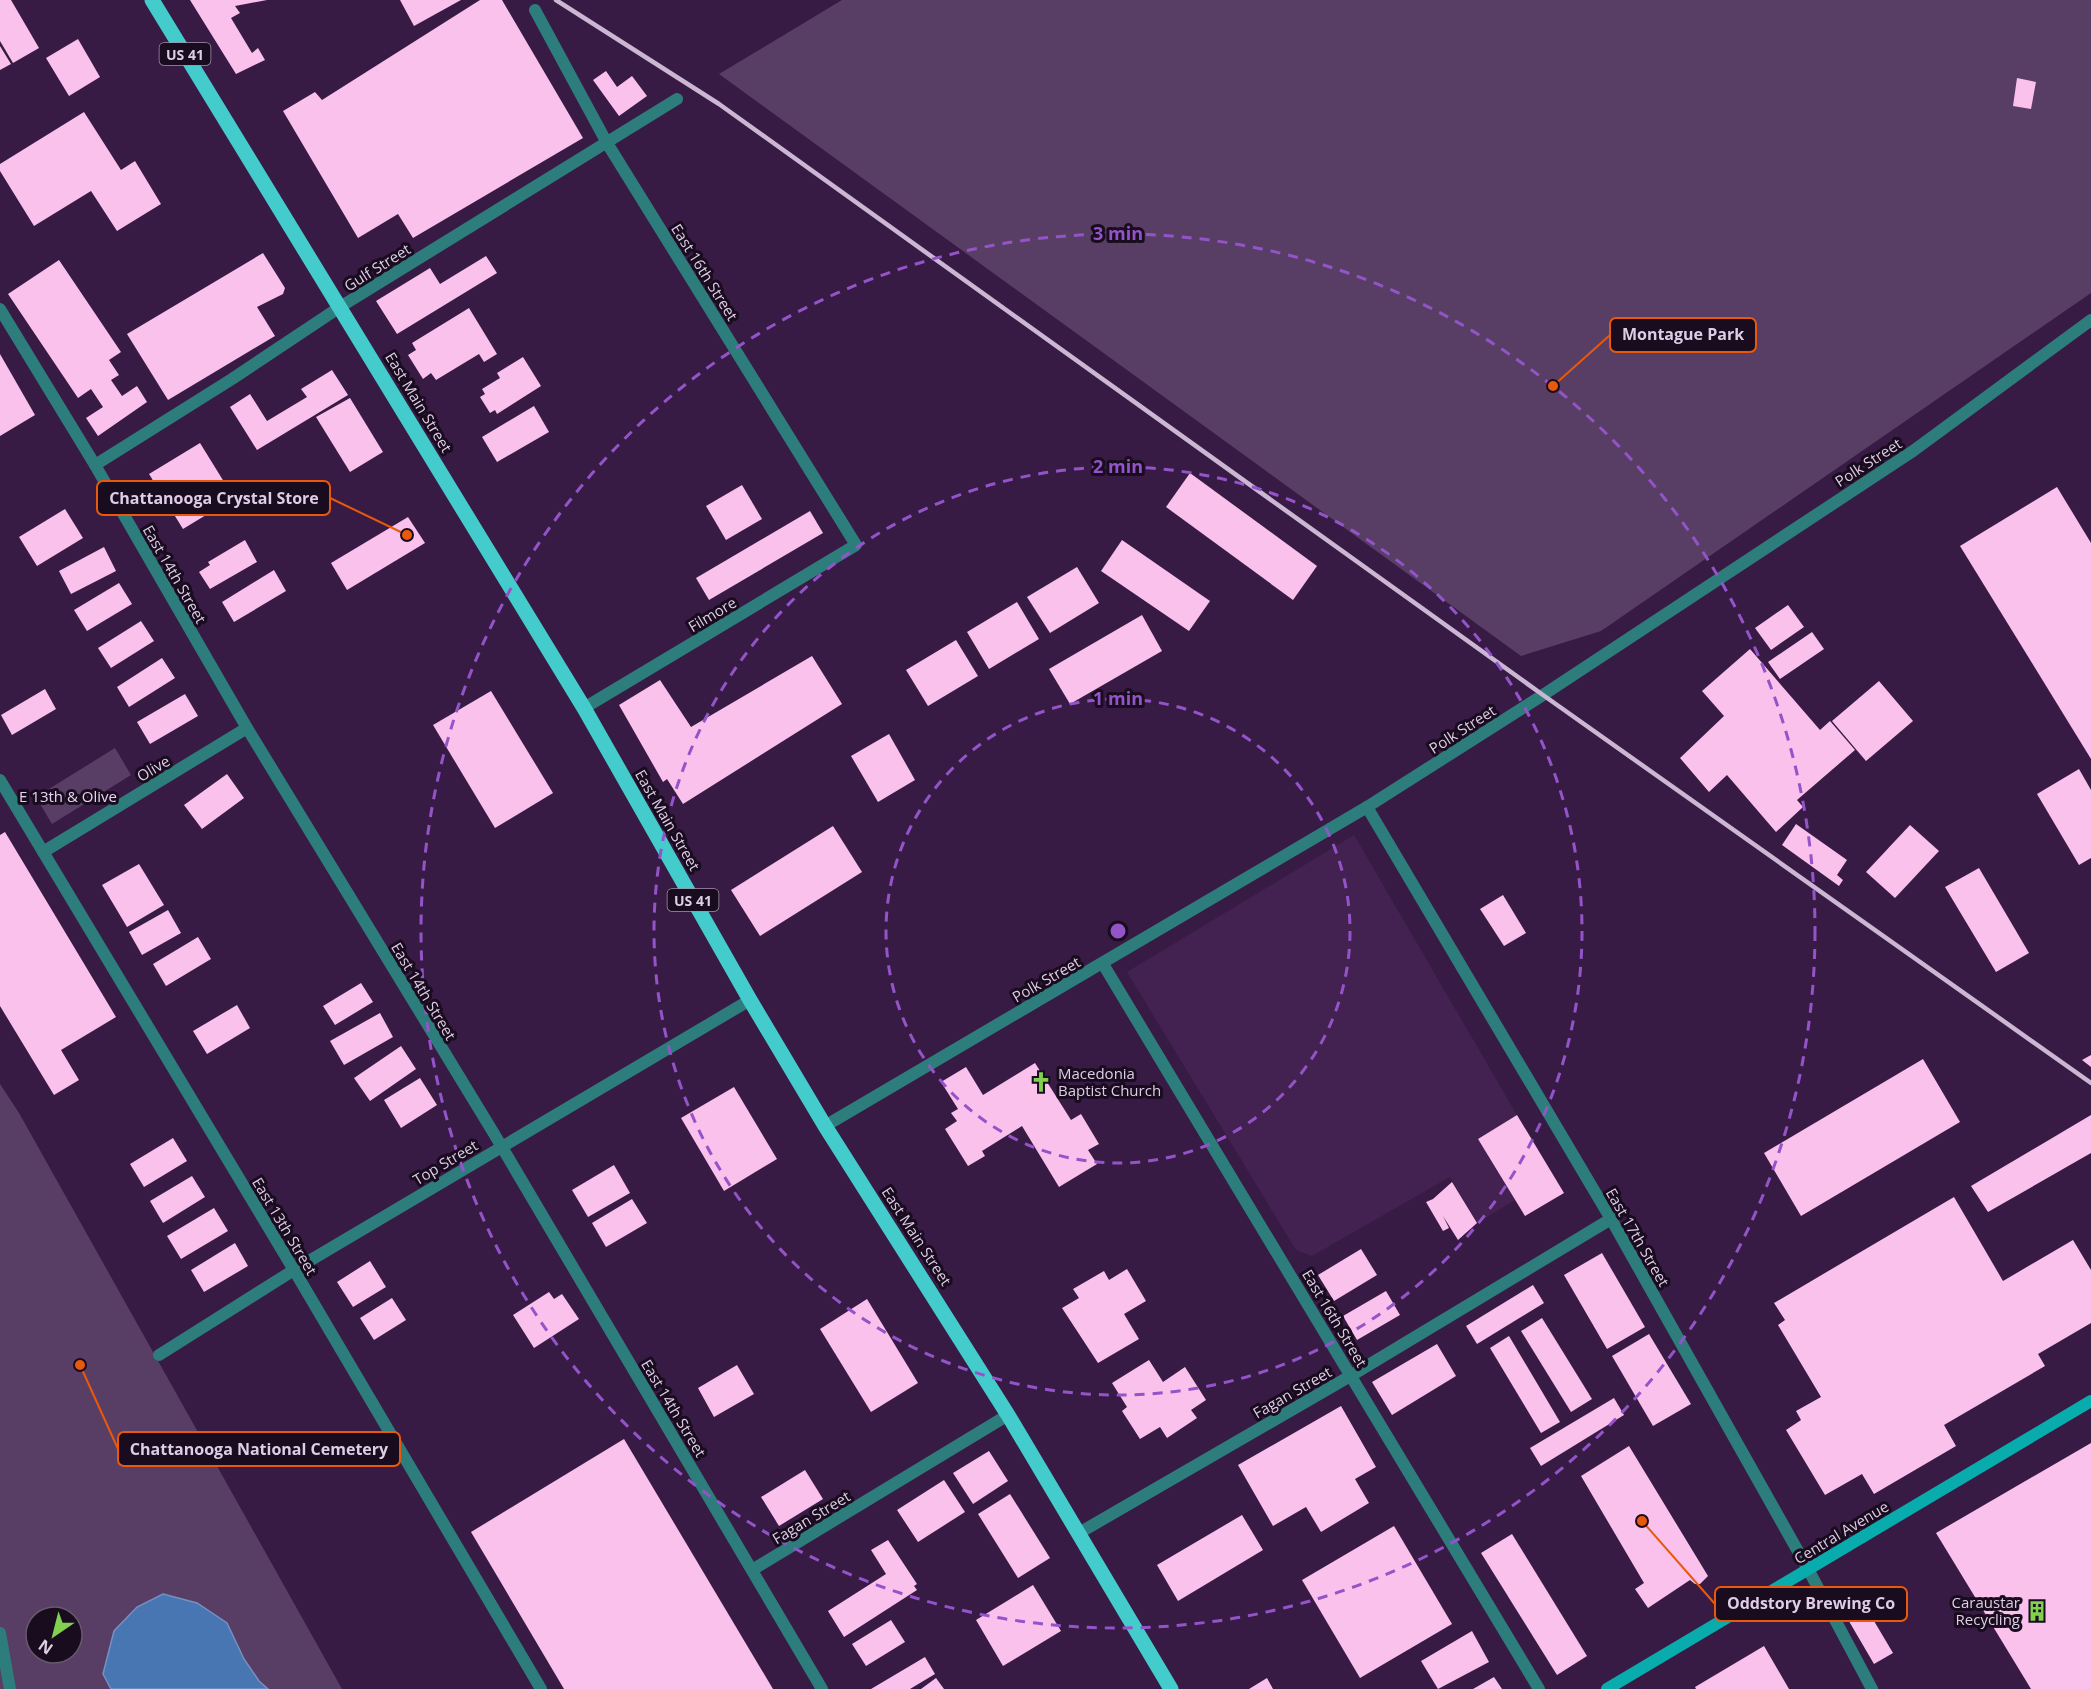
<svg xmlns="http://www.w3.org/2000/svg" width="2091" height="1689" font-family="'Open Sans',sans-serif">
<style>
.built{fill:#432151}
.green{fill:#583e64;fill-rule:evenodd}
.water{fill:#4776b2;stroke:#7590c2;stroke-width:1.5}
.building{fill:#fac1ec}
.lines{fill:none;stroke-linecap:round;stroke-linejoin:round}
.minor{stroke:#2e7d7d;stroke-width:12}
.secondary{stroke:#08acac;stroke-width:12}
.primary{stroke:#44cbcc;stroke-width:15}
.rail{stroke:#cbb7d3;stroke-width:4.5}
.ring{fill:none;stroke:#9454c9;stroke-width:3;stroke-dasharray:10 8}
.labels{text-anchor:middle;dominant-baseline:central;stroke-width:6;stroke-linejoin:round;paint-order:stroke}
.shield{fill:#190c1e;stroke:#a493ab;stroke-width:1.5}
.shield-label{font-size:14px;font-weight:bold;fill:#dfcde7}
.street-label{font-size:15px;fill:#dfcde7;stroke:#190c1e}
.park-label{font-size:15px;fill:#e9d1f5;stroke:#190c1e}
.poi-label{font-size:15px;fill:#dfcde7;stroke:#190c1e;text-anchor:start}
.centre{fill:#9454c9;stroke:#190c1e;stroke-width:3}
.ring-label{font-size:18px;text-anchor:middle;font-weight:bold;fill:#9454c9;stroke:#190c1e;stroke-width:6;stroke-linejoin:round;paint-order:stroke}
.leader{fill:none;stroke:#e8590c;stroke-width:2}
.callout-dot{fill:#e8590c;stroke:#190c1e;stroke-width:2}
.callout{fill:#190c1e;stroke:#e8590c;stroke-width:2}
.callout-label{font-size:16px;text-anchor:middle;font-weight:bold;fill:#dfcde7}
</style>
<rect width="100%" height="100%" fill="#381b44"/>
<path class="built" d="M 1354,835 L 1517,1115 L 1478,1139 L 1515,1200 L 1477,1223 L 1450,1177 L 1312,1256 L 1296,1250 L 1127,972 Z"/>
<g class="green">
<path d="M 842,0 L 2091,0 L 2091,293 L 1601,631 L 1521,656 L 719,74 Z"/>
<path d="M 115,748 L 131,775 L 52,824 L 36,797 Z"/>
<path d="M 0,1084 L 19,1113 L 342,1689 L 0,1689 ZM 36,1617 L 72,1617 L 72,1653 L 36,1653 Z"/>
</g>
<path class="water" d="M 163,1594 L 197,1603 L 227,1623 L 244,1659 L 259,1681 L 268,1689 L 111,1689 L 103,1674 L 114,1631 L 137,1607 Z"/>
<g class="building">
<path d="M 0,0 L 11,0 L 39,48 L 13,63 L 0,41 Z"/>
<path d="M 190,0 L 267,0 L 235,6 L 240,13 L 231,18 L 252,53 L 258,48 L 265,60 L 236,74 Z"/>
<path d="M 400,0 L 461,0 L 414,26 Z"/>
<path d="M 480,0 L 502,0 L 583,138 L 413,238 L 398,214 L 358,238 L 283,111 L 315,92 L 322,100 Z"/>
<path d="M 78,39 L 100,77 L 69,96 L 46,58 Z"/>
<path d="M 0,46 L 11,64 L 0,70 Z"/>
<path d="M 606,71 L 617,87 L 632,76 L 647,96 L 619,116 L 593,80 Z"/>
<path d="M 2017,78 L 2036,82 L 2031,109 L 2013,106 Z"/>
<path d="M 84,112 L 121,170 L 135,161 L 161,204 L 117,231 L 91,191 L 34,226 L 0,171 L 0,164 Z"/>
<path d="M 263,253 L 285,288 L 283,294 L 257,307 L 275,336 L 168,400 L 127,334 Z"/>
<path d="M 486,256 L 497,273 L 397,334 L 376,301 L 430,268 L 440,284 Z"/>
<path d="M 59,260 L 121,352 L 109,360 L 119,375 L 111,380 L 122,396 L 137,386 L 147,402 L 98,436 L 86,418 L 103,407 L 91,389 L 78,398 L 8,294 Z"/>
<path d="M 469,308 L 497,354 L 484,362 L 479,354 L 436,380 L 431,373 L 423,379 L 408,355 L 416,350 L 412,343 Z"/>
<path d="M 0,354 L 35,415 L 0,436 Z"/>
<path d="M 523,357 L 541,386 L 497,414 L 495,410 L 490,413 L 480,397 L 485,394 L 482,389 L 500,378 L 497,373 Z"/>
<path d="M 332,370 L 348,395 L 257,450 L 230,407 L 250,394 L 267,421 L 307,397 L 301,389 Z"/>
<path d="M 350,398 L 383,452 L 350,472 L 316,417 Z"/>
<path d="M 534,406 L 549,432 L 497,462 L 482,437 Z"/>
<path d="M 200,443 L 234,498 L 183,529 L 149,474 Z"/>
<path d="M 1190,473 L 1317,566 L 1293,600 L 1166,507 Z"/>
<path d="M 742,485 L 762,519 L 726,540 L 706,506 Z"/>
<path d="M 2057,487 L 2091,543 L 2091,759 L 1960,546 Z"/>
<path d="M 65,509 L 83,538 L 37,566 L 19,537 Z"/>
<path d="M 810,511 L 823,533 L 709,600 L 696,578 Z"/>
<path d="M 408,517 L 425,543 L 347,590 L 331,563 Z"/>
<path d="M 245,540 L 257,562 L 210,589 L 199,572 L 210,565 L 208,562 Z"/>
<path d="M 1122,540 L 1210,601 L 1189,631 L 1101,571 Z"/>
<path d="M 104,547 L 116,571 L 71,594 L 59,571 Z"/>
<path d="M 1077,567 L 1099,603 L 1050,633 L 1027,597 Z"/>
<path d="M 274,570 L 286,591 L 234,622 L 222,602 Z"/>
<path d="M 119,583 L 132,604 L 87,631 L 74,610 Z"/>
<path d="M 1017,602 L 1039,639 L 989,669 L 967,632 Z"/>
<path d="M 1788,605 L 1804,627 L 1771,650 L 1755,628 Z"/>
<path d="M 1142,615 L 1162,651 L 1070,704 L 1049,669 Z"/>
<path d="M 141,621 L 154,641 L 111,668 L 98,648 Z"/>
<path d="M 1812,632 L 1824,649 L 1780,679 L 1768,662 Z"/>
<path d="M 956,640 L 978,676 L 928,706 L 906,670 Z"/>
<path d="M 1750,649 L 1820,730 L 1830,721 L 1855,750 L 1797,800 L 1803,807 L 1776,832 L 1727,775 L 1709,792 L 1680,758 L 1724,716 L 1702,691 Z"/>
<path d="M 812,656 L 842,704 L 683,804 L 667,779 L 663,782 L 619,705 L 660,680 L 691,727 Z"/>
<path d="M 162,658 L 175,678 L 129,707 L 117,687 Z"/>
<path d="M 1879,681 L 1913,721 L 1866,761 L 1832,721 Z"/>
<path d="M 45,689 L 56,709 L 12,735 L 1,715 Z"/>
<path d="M 491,691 L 553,793 L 495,828 L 433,725 Z"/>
<path d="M 185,694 L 198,716 L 150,744 L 137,722 Z"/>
<path d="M 889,734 L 915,780 L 878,802 L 851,756 Z"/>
<path d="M 2079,769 L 2091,790 L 2091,858 L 2079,865 L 2037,794 Z"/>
<path d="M 227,774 L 244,798 L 202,829 L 184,805 Z"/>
<path d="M 1796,824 L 1847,860 L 1837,875 L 1843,880 L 1839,886 L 1782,845 Z"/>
<path d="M 1910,825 L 1939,851 L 1895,898 L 1866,872 Z"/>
<path d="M 833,826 L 862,872 L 760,936 L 731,890 Z"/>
<path d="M 5,832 L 116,1017 L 61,1050 L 79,1080 L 54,1095 L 0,1006 L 0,835 Z"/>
<path d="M 139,864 L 164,905 L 127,927 L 102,885 Z"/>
<path d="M 1979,868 L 2029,953 L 1996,972 L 1945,887 Z"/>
<path d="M 1503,895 L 1526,933 L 1504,946 L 1480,909 Z"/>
<path d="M 168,910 L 181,933 L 142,955 L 129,932 Z"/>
<path d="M 198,937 L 211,959 L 166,986 L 153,964 Z"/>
<path d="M 361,983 L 373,1002 L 335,1025 L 323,1006 Z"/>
<path d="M 237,1005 L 250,1028 L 207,1054 L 193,1031 Z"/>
<path d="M 380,1013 L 393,1037 L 344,1065 L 330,1041 Z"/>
<path d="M 401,1046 L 416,1069 L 370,1101 L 354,1078 Z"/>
<path d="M 2091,1055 L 2091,1067 L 2082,1060 Z"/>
<path d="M 1923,1059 L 1960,1122 L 1801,1216 L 1764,1153 Z"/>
<path d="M 1035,1063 L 1071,1120 L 1081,1114 L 1099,1144 L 1088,1150 L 1097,1164 L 1059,1187 L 1022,1126 L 982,1151 L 985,1156 L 968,1166 L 945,1129 L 957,1121 L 951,1113 L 958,1109 L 941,1082 L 966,1067 L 983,1095 Z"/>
<path d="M 420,1078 L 437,1105 L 401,1128 L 384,1100 Z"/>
<path d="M 734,1087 L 777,1159 L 724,1191 L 681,1118 Z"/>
<path d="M 1517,1115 L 1564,1193 L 1525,1216 L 1478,1139 Z"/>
<path d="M 2091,1115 L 2091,1153 L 1988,1212 L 1971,1186 Z"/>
<path d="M 173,1138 L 187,1161 L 144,1187 L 130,1164 Z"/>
<path d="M 614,1165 L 630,1193 L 588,1217 L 572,1190 Z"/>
<path d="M 192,1176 L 205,1197 L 163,1223 L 150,1201 Z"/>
<path d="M 1452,1182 L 1477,1223 L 1458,1240 L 1443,1216 L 1449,1228 L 1443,1231 L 1426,1202 L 1433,1199 Z"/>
<path d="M 1954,1197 L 2003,1281 L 2073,1240 L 2091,1270 L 2091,1323 L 2038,1354 L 2045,1366 L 1944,1425 L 1956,1446 L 1874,1494 L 1862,1474 L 1825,1495 L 1786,1430 L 1801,1420 L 1796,1411 L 1821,1397 L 1778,1325 L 1785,1320 L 1774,1303 Z"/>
<path d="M 632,1199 L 647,1223 L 606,1247 L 592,1223 Z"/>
<path d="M 214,1208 L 228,1231 L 181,1259 L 167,1236 Z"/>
<path d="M 235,1243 L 248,1266 L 204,1292 L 191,1270 Z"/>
<path d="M 1361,1249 L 1377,1275 L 1334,1301 L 1318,1275 Z"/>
<path d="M 1602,1253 L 1645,1327 L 1607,1349 L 1564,1275 Z"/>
<path d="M 370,1261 L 386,1287 L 353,1307 L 337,1282 Z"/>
<path d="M 1127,1269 L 1146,1301 L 1124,1314 L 1139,1339 L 1098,1363 L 1062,1308 L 1079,1298 L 1073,1289 L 1104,1271 L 1109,1280 Z"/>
<path d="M 1533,1285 L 1544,1303 L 1477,1344 L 1466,1326 Z"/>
<path d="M 1386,1291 L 1400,1315 L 1357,1340 L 1343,1316 Z"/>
<path d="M 549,1292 L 554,1299 L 562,1294 L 579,1319 L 534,1348 L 513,1315 Z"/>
<path d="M 392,1298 L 406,1320 L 374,1340 L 360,1318 Z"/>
<path d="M 867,1299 L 918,1383 L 871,1412 L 820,1329 Z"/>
<path d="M 1542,1318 L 1592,1399 L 1571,1412 L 1521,1331 Z"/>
<path d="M 1649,1334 L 1691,1404 L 1653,1426 L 1612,1356 Z"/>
<path d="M 1509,1336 L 1560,1422 L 1541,1433 L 1490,1348 Z"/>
<path d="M 1437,1344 L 1456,1376 L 1392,1415 L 1372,1382 Z"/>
<path d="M 1149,1360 L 1163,1382 L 1185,1367 L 1206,1400 L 1191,1410 L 1197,1418 L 1167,1438 L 1160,1427 L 1140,1439 L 1122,1411 L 1127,1407 L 1112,1383 Z"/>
<path d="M 737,1365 L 754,1394 L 714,1417 L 698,1388 Z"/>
<path d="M 1614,1398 L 1624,1415 L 1541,1466 L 1530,1448 Z"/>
<path d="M 1341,1406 L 1376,1467 L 1355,1479 L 1369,1503 L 1321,1532 L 1306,1507 L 1273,1526 L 1238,1465 Z"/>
<path d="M 624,1439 L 773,1689 L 564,1689 L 471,1532 Z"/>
<path d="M 2091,1443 L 2091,1689 L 2031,1689 L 1936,1533 Z"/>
<path d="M 1629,1446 L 1708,1576 L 1700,1584 L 1695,1584 L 1690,1580 L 1648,1608 L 1635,1589 L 1644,1583 L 1581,1476 Z"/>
<path d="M 989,1451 L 1008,1481 L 973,1504 L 953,1473 Z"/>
<path d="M 805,1470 L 823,1499 L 779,1526 L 761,1497 Z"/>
<path d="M 944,1480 L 965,1512 L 918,1542 L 897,1510 Z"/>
<path d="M 1010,1494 L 1050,1558 L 1018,1578 L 978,1514 Z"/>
<path d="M 1242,1515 L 1263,1550 L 1178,1601 L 1157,1565 Z"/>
<path d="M 1394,1526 L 1452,1624 L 1360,1678 L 1302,1580 Z"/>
<path d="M 1512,1534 L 1587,1656 L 1557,1675 L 1481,1553 Z"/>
<path d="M 888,1540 L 917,1584 L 914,1586 L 917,1590 L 844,1637 L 828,1611 L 886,1574 L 871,1550 Z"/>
<path d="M 1033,1585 L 1061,1631 L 1003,1666 L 976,1620 Z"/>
<path d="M 1855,1589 L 1893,1653 L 1874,1664 L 1836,1599 Z"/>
<path d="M 891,1620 L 905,1642 L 866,1666 L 852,1644 Z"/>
<path d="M 1472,1631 L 1489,1662 L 1438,1689 L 1421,1661 Z"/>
<path d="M 1764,1646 L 1789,1689 L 1696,1689 L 1695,1687 Z"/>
<path d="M 925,1657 L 935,1674 L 910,1689 L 871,1689 Z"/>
<path d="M 1494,1677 L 1502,1689 L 1473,1689 Z"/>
<path d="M 936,1678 L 944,1689 L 921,1689 Z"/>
<path d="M 1267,1678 L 1273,1689 L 1249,1689 Z"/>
</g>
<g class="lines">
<g class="minor">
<path d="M 535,10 L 607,143 L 856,545 L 584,708"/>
<path d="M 0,309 L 95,465 L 247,728 L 493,1132 L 822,1689"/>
<path d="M 95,465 L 232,379 L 340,307 L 677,99"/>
<path d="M 0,780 L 294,1270 L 541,1689"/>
<path d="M 1367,807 L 1611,1219 L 1808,1569 L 1872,1689"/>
<path d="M 43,852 L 247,728"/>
<path d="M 1103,964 L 1539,1689"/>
<path d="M 825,1126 L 1367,807 L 1543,695 L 1913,451 L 2091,320"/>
<path d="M 159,1355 L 294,1270 L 750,1000"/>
<path d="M 1079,1533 L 1352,1375 L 1611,1219"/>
<path d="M 752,1570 L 1008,1415"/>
<path d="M 0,1633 L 10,1689"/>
</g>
<path class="secondary" d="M 1607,1689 L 2091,1401"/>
<path class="primary" d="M 152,0 L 584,708 L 750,1000 L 825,1126 L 1008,1415 L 1171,1689"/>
<path class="rail" d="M 556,0 L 719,104 L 1543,695 L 2091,1083"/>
</g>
<g class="ring">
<circle cx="1118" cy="931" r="232"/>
<circle cx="1118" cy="931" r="464"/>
<circle cx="1118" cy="931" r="697"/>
</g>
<defs>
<g id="church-bare" transform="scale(1.62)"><path d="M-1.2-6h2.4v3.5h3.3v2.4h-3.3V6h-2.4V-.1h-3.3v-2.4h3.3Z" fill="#81d050" stroke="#190c1e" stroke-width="2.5" paint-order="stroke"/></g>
<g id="building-bare" transform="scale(1.62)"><path d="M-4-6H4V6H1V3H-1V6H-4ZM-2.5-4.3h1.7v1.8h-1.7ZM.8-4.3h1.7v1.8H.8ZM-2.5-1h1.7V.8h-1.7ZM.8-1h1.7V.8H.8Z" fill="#81d050" stroke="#190c1e" stroke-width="2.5" paint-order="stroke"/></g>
</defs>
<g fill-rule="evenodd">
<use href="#church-bare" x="1041" y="1082"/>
<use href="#building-bare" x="2037" y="1611"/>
</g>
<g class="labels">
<g class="shield">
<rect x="159.5" y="43" width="51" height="22" rx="4.5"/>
<rect x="667.5" y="889" width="51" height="22" rx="4.5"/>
</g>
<g class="shield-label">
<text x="185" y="54">US 41</text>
<text x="693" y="900">US 41</text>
</g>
<g class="street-label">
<text transform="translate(377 267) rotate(-32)">Gulf Street</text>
<text transform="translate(705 272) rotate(58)">East 16th Street</text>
<text transform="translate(419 402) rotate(59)">East Main Street</text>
<text transform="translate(1868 462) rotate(-33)">Polk Street</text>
<text transform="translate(175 574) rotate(60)">East 14th Street</text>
<text transform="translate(712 614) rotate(-31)">Filmore</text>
<text transform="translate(1462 729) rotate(-33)">Polk Street</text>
<text transform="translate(153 768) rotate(-31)">Olive</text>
<text transform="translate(668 820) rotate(60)">East Main Street</text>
<text transform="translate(1046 979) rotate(-30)">Polk Street</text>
<text transform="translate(424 991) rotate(59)">East 14th Street</text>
<text transform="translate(445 1162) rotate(-31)">Top Street</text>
<text transform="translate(285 1226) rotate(59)">East 13th Street</text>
<text transform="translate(917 1236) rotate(57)">East Main Street</text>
<text transform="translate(1638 1237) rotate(60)">East 17th Street</text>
<text transform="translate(1335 1318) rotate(59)">East 16th Street</text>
<text transform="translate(1292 1392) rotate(-30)">Fagan Street</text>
<text transform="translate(674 1408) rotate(59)">East 14th Street</text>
<text transform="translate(811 1517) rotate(-31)">Fagan Street</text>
<text transform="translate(1841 1532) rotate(-31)">Central Avenue</text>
</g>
<g class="park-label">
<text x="68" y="796">E 13th &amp; Olive</text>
</g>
<g class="poi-label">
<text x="1058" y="1073">Macedonia<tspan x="1058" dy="17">Baptist Church</tspan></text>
<text x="2020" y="1602" text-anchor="end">Caraustar<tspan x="2020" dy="17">Recycling</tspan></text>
</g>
</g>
<circle cx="1118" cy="931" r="9" class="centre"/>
<g class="ring-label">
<text x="1118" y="240">3 min</text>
<text x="1118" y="473">2 min</text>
<text x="1118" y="705">1 min</text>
</g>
<path class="leader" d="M1553 386L1610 335M407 535L330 498M80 1365L118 1449M1642 1521L1715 1604"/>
<g class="callout-dot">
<circle cx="1553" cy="386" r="6"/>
<circle cx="407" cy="535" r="6"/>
<circle cx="80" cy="1365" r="6"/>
<circle cx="1642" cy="1521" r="6"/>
</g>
<g class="callout">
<rect x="1610" y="318" width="146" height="34" rx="6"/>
<rect x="97" y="481" width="233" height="34" rx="6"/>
<rect x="118" y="1432" width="282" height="34" rx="6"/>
<rect x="1715" y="1587" width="192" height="34" rx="6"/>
</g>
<g class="callout-label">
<text x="1683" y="340">Montague Park</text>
<text x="214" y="504">Chattanooga Crystal Store</text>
<text x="259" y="1455">Chattanooga National Cemetery</text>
<text x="1811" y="1609">Oddstory Brewing Co</text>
</g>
<g transform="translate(54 1635) rotate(215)"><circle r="28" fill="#190c1e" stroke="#68596e" stroke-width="1.5"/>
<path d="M0-4.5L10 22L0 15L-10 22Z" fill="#81d050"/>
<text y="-9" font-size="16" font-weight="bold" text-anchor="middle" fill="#dfcde7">N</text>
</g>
</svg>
